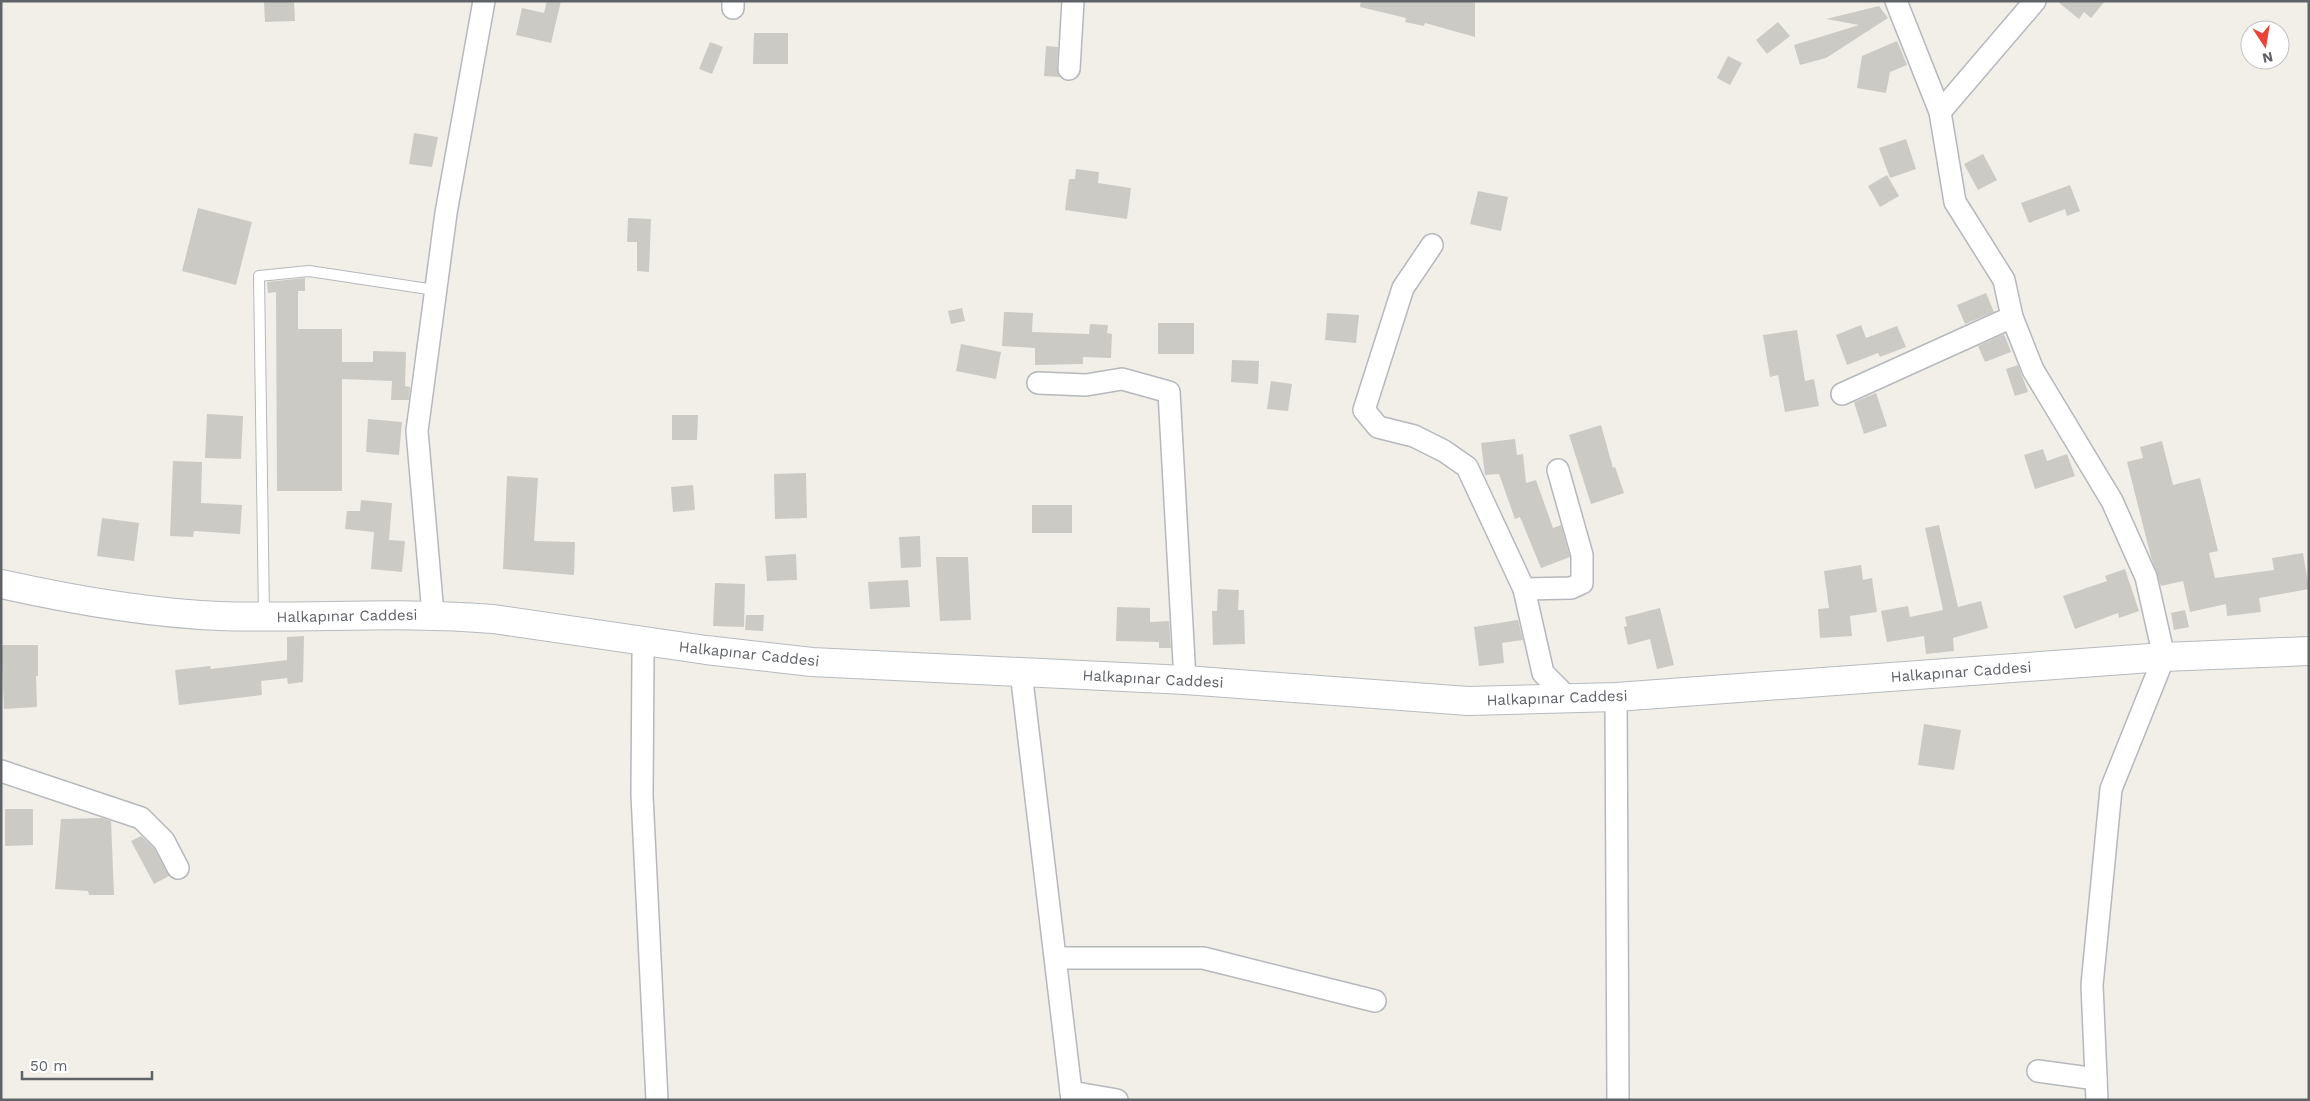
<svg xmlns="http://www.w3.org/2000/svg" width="2310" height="1101" font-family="'Work Sans',sans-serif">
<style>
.building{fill:#cccac5}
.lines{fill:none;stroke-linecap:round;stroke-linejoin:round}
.lane-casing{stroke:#b5b8bc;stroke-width:12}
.street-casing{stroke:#b5b8bc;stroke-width:24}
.secondary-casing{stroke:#b6babf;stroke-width:30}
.lane{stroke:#fff;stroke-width:10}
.street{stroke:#fff;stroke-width:21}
.secondary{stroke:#fff;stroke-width:28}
.labels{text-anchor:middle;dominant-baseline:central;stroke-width:4.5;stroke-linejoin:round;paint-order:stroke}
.street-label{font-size:15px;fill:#5f6368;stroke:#fff}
</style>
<rect width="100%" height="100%" fill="#f1efe8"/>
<g class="building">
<path d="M 264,1 L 294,1 L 295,21 L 265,22 Z"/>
<path d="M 547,1 L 561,1 L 551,43 L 516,35 L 522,8 L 544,13 Z"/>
<path d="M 1361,1 L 1475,1 L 1475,37 L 1425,23 L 1424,26 L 1405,22 L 1406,18 L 1360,7 Z"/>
<path d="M 2057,1 L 2105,1 L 2091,18 L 2084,12 L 2079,19 Z"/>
<path d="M 1879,6 L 1888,18 L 1826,58 L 1800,65 L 1794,45 L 1859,25 L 1826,19 Z"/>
<path d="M 1778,22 L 1790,36 L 1767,54 L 1756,40 Z"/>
<path d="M 754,33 L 788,33 L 788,64 L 753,64 Z"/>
<path d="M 1897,41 L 1907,65 L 1890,72 L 1886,93 L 1857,88 L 1862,56 Z"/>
<path d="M 710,42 L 723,47 L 712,74 L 699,69 Z"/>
<path d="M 1046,46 L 1058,47 L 1057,68 L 1060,77 L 1044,76 Z"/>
<path d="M 1728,56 L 1742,63 L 1730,85 L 1717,78 Z"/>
<path d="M 414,133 L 438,137 L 432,167 L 409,164 Z"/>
<path d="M 1906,139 L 1916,169 L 1890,178 L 1879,148 Z"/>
<path d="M 1983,154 L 1997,180 L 1978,190 L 1964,164 Z"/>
<path d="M 1076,169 L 1099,172 L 1098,183 L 1131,188 L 1127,219 L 1065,210 L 1069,179 L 1075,179 Z"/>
<path d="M 1887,175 L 1899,196 L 1880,207 L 1868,186 Z"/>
<path d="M 2070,185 L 2080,211 L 2067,216 L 2065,209 L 2029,223 L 2021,203 Z"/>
<path d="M 1478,191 L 1508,197 L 1501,231 L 1470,224 Z"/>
<path d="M 198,208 L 252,222 L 236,285 L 182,271 Z"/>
<path d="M 628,218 L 651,219 L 649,272 L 637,271 L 637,242 L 627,242 Z"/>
<path d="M 305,278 L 305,291 L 298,291 L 298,329 L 342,329 L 342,362 L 373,362 L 373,351 L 406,352 L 405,386 L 410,387 L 409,400 L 391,400 L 392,381 L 342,379 L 342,491 L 277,491 L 276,292 L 268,293 L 267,282 Z"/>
<path d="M 1986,293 L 1994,312 L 1965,324 L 1957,305 Z"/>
<path d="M 962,308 L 965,321 L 951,324 L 948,311 Z"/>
<path d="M 1004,312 L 1033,313 L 1032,332 L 1089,334 L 1090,324 L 1108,325 L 1107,333 L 1112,334 L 1111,358 L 1083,357 L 1083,364 L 1035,365 L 1035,348 L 1002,346 Z"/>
<path d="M 1327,313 L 1359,315 L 1356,343 L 1325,340 Z"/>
<rect x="1158" y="323" width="36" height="31"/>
<path d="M 1861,325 L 1866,338 L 1897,326 L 1906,347 L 1880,357 L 1878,353 L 1847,365 L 1836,335 Z"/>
<path d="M 1797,330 L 1805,381 L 1814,379 L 1819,406 L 1785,412 L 1778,375 L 1770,377 L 1763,335 Z"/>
<path d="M 2004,334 L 2011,352 L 1985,362 L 1978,346 Z"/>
<path d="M 961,344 L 1001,352 L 996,379 L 956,371 Z"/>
<path d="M 1232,360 L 1259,361 L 1258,384 L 1231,382 Z"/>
<path d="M 2018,365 L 2028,392 L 2015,396 L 2006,369 Z"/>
<path d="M 1271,381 L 1292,384 L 1288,411 L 1267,409 Z"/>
<path d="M 1876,393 L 1887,426 L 1864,434 L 1854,402 Z"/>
<path d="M 207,414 L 243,416 L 241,459 L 205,458 Z"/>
<path d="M 672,415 L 698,415 L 697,440 L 672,440 Z"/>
<path d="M 368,419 L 402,422 L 399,455 L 366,452 Z"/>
<path d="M 1601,425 L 1613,468 L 1615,467 L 1624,493 L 1591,504 L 1569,435 Z"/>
<path d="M 1515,439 L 1517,455 L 1523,454 L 1526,483 L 1536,480 L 1553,528 L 1561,525 L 1570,557 L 1541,568 L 1520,517 L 1515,519 L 1499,474 L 1485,475 L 1481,443 Z"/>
<path d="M 2162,441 L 2173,485 L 2200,478 L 2218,551 L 2209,553 L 2215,578 L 2274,570 L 2272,558 L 2303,553 L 2309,589 L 2259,598 L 2261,612 L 2227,616 L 2226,604 L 2190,612 L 2183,581 L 2161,586 L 2151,557 L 2127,462 L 2143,458 L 2140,447 Z"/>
<path d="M 2043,449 L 2047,461 L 2067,454 L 2075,476 L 2035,489 L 2024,455 Z"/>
<path d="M 173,461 L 202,462 L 201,503 L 242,505 L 240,534 L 194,531 L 193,537 L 170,536 Z"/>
<path d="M 806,473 L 807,518 L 775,519 L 774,474 Z"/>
<path d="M 507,476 L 538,478 L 534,541 L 575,542 L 574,575 L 503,569 Z"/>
<path d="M 693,485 L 695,510 L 673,512 L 671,487 Z"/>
<path d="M 361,500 L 392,503 L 389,540 L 405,541 L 402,572 L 371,569 L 374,532 L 345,529 L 347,511 L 360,511 Z"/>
<rect x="1032" y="505" width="40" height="28"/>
<path d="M 102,518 L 139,523 L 134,561 L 97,556 Z"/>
<path d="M 1939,525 L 1958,607 L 1981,601 L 1988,628 L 1953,638 L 1954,651 L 1926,654 L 1924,636 L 1887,642 L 1881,611 L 1908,606 L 1910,617 L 1943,610 L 1925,528 Z"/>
<path d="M 920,536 L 921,567 L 901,568 L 899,537 Z"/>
<path d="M 796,554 L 797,580 L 767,581 L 765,556 Z"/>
<path d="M 936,557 L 968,557 L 971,620 L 940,621 Z"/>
<path d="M 1861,565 L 1863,580 L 1872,578 L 1877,612 L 1850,616 L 1852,636 L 1820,638 L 1818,609 L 1829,608 L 1824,571 Z"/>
<path d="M 2125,569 L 2139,611 L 2119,618 L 2118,613 L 2075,629 L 2063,596 L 2107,581 L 2105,576 Z"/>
<path d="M 908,580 L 910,607 L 870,609 L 868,582 Z"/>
<path d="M 715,583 L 745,584 L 744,627 L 713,626 Z"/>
<path d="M 1218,589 L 1239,590 L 1238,610 L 1244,610 L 1245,644 L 1213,645 L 1212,611 L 1217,611 Z"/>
<path d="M 1117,607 L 1150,608 L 1150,622 L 1169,621 L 1171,648 L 1159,648 L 1159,642 L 1116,641 Z"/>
<path d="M 1660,608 L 1674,665 L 1657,669 L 1650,639 L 1628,645 L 1624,627 L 1627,626 L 1625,617 Z"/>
<path d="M 2185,610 L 2189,627 L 2174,630 L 2171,613 Z"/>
<path d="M 746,615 L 764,615 L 763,631 L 745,630 Z"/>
<path d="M 1518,620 L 1523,640 L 1502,643 L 1504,663 L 1479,666 L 1474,627 Z"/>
<path d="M 304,636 L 303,682 L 288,684 L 287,678 L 261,681 L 262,695 L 179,705 L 175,670 L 210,666 L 211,669 L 287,660 L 287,637 Z"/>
<path d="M 1,645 L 38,645 L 38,676 L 36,676 L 37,707 L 4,709 Z"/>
<path d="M 1924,724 L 1961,730 L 1954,770 L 1918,765 Z"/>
<path d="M 5,809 L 33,809 L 33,845 L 5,846 Z"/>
<path d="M 102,818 L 111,821 L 114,895 L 89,895 L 88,891 L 55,889 L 61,819 Z"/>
<path d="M 141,836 L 154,848 L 169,876 L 154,884 L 131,841 Z"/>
</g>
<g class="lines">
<g class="lane-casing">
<path id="lane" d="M 264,615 L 259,276 L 309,271 L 435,290"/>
</g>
<g class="street-casing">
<g id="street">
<path d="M 1896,1 L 1940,112 L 1955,202 L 2004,280 L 2012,317 L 2033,370 L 2112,501 L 2146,577 L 2164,657 L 2111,789 L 2092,985 L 2097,1100"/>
<path d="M 733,8 L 733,1"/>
<path d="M 1069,69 L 1073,1"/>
<path d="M 1940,112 L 2035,1"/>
<path d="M 1432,245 L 1403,288 L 1364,410 L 1378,427 L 1414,436 L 1444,451 L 1467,467 L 1524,589 L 1543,673 L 1568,698"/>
<path d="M 1038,383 L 1086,385 L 1122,379 L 1169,392 L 1185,680"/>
<path d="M 1842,394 L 2012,317"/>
<path d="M 1524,589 L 1571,588 L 1582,583 L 1582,555 L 1558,470"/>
<path d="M 433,614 L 417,431 L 446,213 L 484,1"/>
<path d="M 643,655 L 642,795 L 657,1100"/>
<path d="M 1021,672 L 1072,1100"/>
<path d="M 1616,697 L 1618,1100"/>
<path d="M 1,771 L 141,818 L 164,841 L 178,868"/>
<path d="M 1056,958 L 1203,958 L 1375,1001"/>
<path d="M 2038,1071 L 2096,1079"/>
<path d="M 1071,1092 L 1117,1100"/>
</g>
</g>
<g class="secondary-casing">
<path id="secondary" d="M 1,584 C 73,600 146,613 219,616 C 310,619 402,611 493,619 L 706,650 L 812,662 L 1185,680 L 1468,701 L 1616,697 L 2164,657 L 2309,651"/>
</g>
<use href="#lane" class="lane"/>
<use href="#street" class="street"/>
<use href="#secondary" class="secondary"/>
</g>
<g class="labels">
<g class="street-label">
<text transform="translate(347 616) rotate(-1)">Halkapınar Caddesi</text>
<text transform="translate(749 654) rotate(6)">Halkapınar Caddesi</text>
<text transform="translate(1961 672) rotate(-4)">Halkapınar Caddesi</text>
<text transform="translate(1153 679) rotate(3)">Halkapınar Caddesi</text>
<text transform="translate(1557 698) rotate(-2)">Halkapınar Caddesi</text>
</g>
</g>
<rect width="2310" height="1101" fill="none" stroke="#5f6368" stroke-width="5"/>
<g transform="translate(2265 45) rotate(168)"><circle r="24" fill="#ffffff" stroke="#bfc1c3"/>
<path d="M0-4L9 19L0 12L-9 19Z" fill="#ea4335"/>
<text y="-8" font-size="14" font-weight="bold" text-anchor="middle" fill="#5f6368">N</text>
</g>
<path d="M22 1071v8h130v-8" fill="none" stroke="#5f6368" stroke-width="2.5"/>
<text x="30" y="1071" font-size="15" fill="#5f6368" stroke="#ffffff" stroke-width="4" paint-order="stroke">50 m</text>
</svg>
